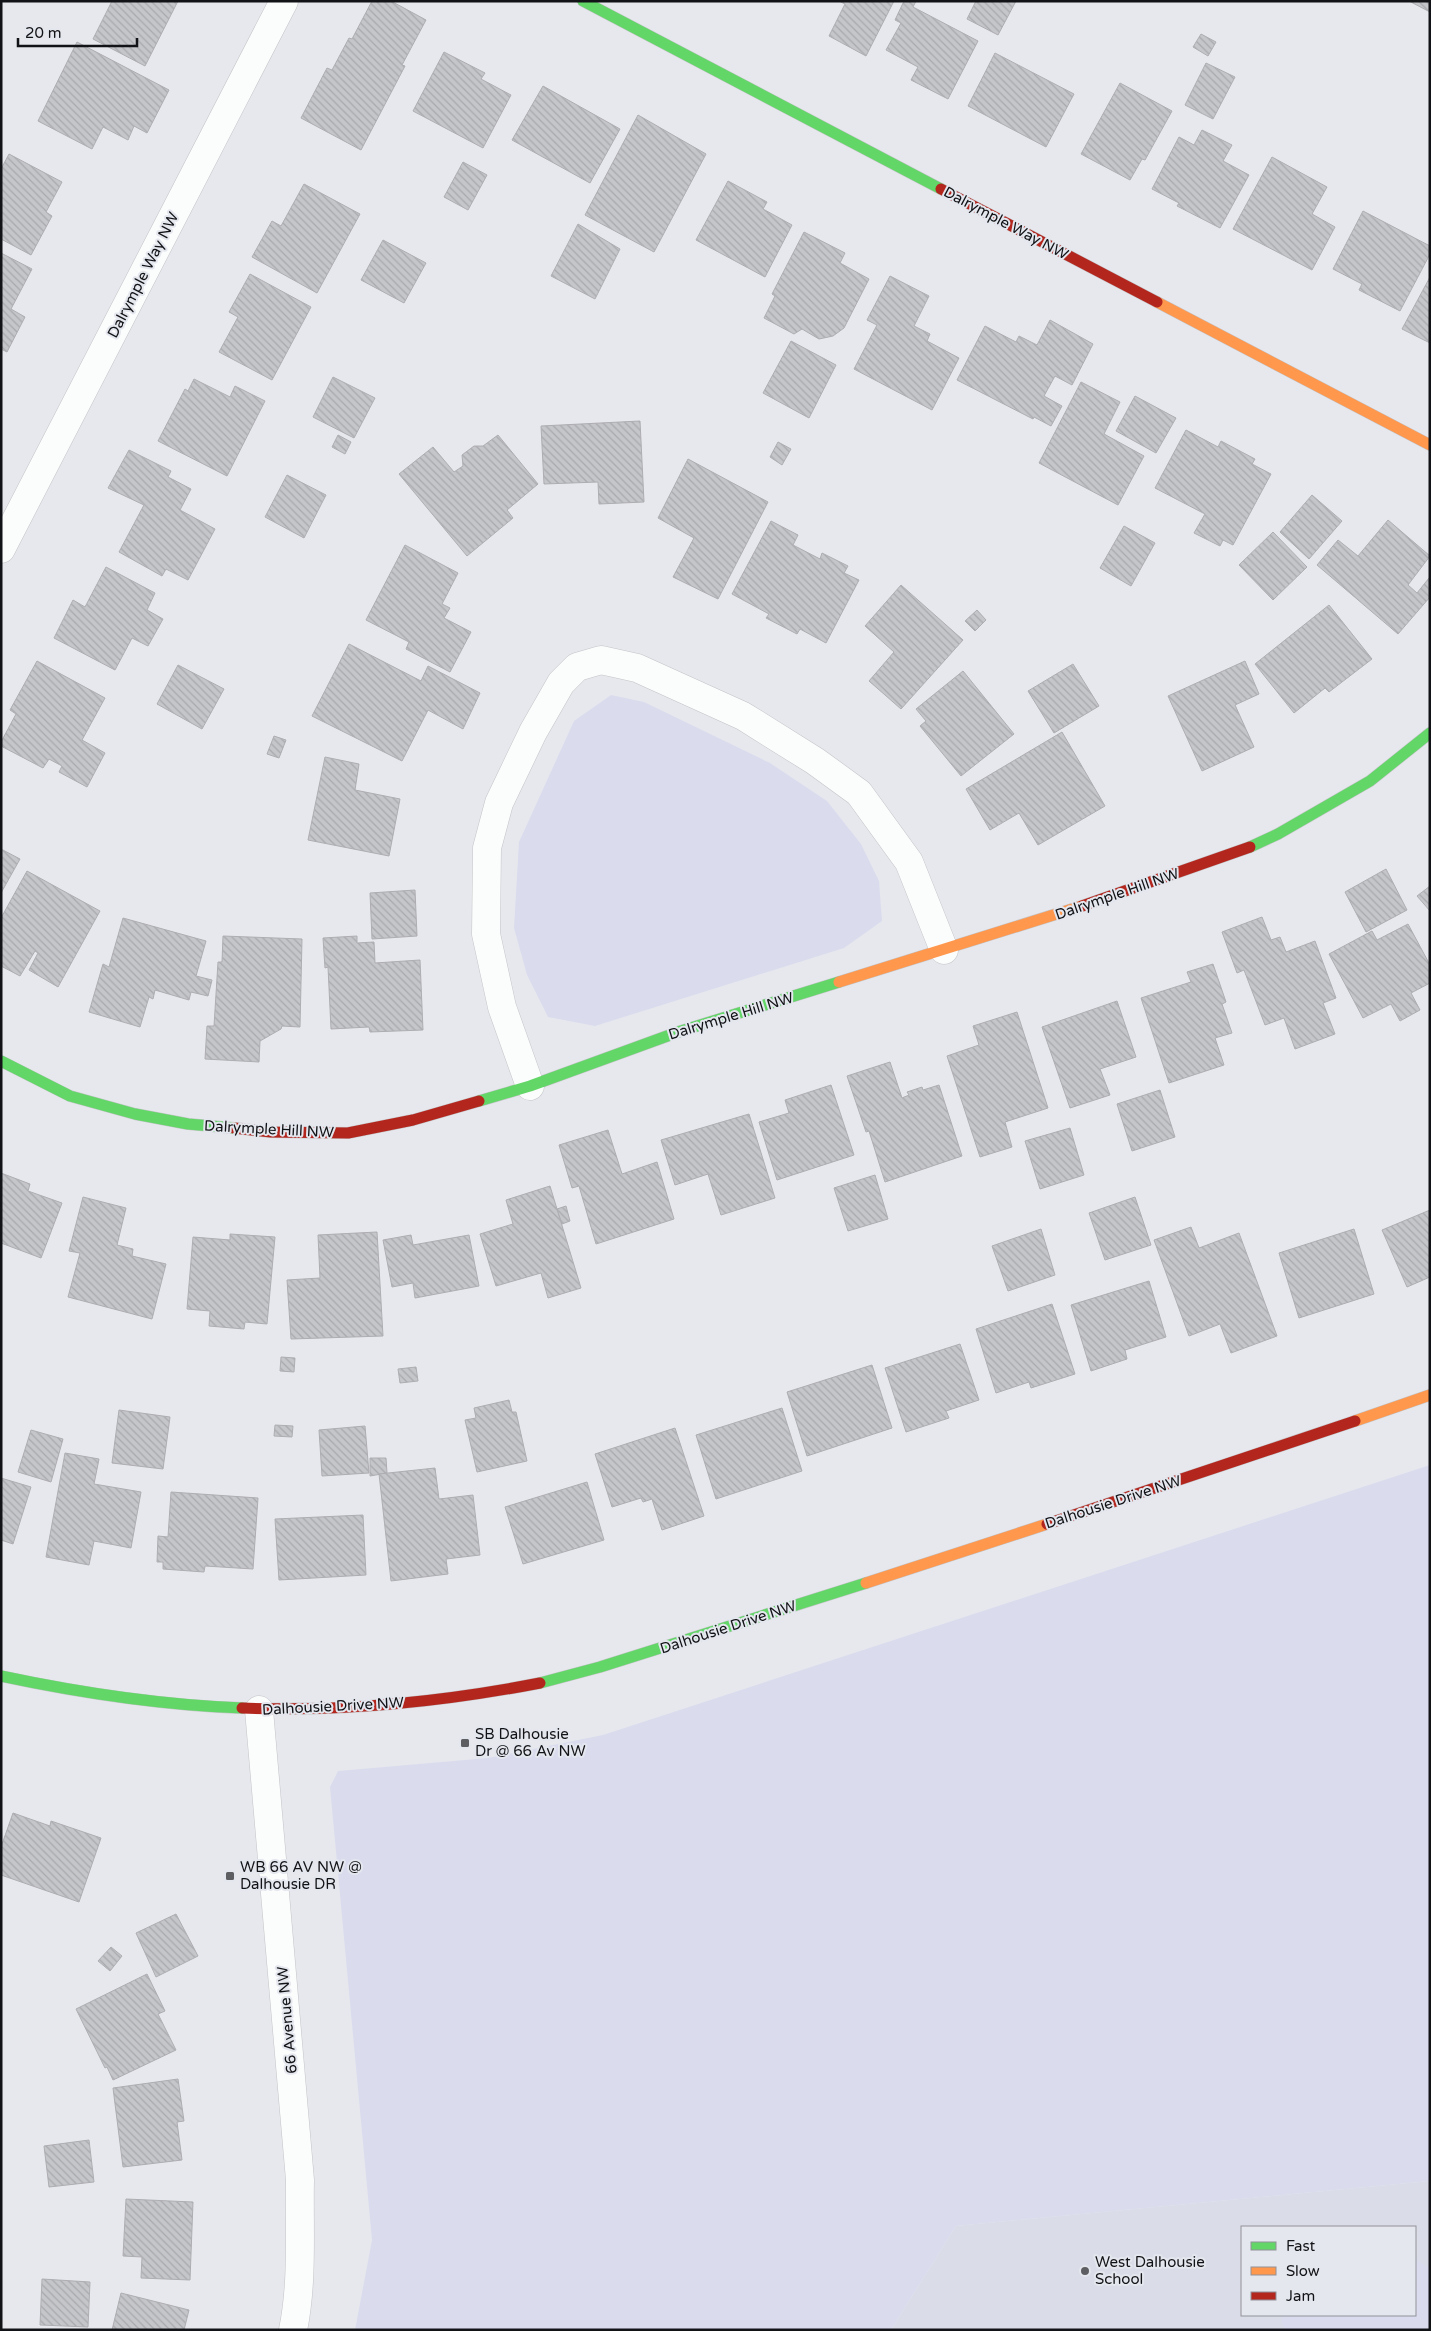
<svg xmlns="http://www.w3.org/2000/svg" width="1431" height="2331" font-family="'Varela Round',sans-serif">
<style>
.built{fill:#dadce7;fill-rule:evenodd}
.green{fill:#dadcee}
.building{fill:url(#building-back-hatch);stroke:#aeaeb2}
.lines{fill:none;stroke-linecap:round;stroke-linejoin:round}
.street-casing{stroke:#c3c4c7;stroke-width:29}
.fast-casing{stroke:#c3c4c7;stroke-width:12}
.slow-casing{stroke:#c3c4c7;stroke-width:12}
.jam-casing{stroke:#c3c4c7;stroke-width:12}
.street{stroke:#fbfcfc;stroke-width:28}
.fast{stroke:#63d668;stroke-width:11}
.slow{stroke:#ff974d;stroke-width:11}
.jam{stroke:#b3261e;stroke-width:11}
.poi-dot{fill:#5d5e61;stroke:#e5e7ef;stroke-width:2}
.labels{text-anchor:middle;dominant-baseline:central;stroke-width:4;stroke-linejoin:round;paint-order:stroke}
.street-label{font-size:15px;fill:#121316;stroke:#e5e7ef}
.poi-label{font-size:15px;fill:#121316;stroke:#e5e7ef;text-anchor:start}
</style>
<defs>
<pattern id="building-back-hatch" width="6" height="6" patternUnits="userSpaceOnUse" patternTransform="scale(1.25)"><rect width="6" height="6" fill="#c5c6ca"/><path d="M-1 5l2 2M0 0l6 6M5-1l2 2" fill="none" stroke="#a8a9ad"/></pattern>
</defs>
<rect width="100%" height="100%" fill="#e7e8ed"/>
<path class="built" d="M 1430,2181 L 1430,2330 L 891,2330 L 956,2226 ZM 1242,2227 L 1415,2227 L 1415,2315 L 1242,2315 Z"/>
<g class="green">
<path d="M 611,695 L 644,702 L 770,763 L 827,801 L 861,844 L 879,881 L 882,921 L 844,948 L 595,1026 L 548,1017 L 527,975 L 514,928 L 519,842 L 574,721 Z"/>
<path d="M 1430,1465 L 1430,2181 L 956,2226 L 891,2330 L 355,2330 L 372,2240 L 330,1787 L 338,1771 L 488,1758 L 603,1735 Z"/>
<path d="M 1415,2259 L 1430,2268 L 1430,2330 L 1286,2330 L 1283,2326 L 1281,2315 L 1415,2315 Z"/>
</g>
<g class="building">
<path d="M 112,1 L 178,1 L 145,66 L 93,39 Z"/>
<path d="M 372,1 L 391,1 L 426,20 L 402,65 L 405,66 L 361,150 L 301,118 L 327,68 L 332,70 L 349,38 L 352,39 Z"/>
<path d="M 839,1 L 894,1 L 866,56 L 829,36 L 845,4 Z"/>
<path d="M 904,1 L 916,1 L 913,7 L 978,41 L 948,99 L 911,80 L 918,67 L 886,50 L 901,23 L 895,20 Z"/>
<path d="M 976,1 L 1016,1 L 998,35 L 967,19 Z"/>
<path d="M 1409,1 L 1430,1 L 1430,12 Z"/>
<path d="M 1201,34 L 1216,42 L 1208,56 L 1193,47 Z"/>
<path d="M 77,42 L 169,90 L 147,133 L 134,126 L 128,140 L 103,127 L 92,149 L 38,121 Z"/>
<path d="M 444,52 L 485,73 L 481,79 L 511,95 L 483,148 L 413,111 Z"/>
<path d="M 995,53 L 1074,94 L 1046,147 L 968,106 Z"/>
<path d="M 1206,63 L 1235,77 L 1213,119 L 1185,105 Z"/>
<path d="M 1120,83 L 1172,111 L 1145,160 L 1142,159 L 1130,180 L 1081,154 Z"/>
<path d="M 543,86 L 620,129 L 590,183 L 512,140 Z"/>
<path d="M 638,115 L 706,154 L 654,252 L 585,215 Z"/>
<path d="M 1202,130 L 1232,145 L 1223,161 L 1249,175 L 1220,228 L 1177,206 L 1179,203 L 1152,189 L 1179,137 L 1194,145 Z"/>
<path d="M 9,154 L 62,182 L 46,212 L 52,216 L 31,255 L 1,239 L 1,169 Z"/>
<path d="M 1272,157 L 1327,187 L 1312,214 L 1335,227 L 1312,270 L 1233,229 Z"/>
<path d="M 463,162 L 487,175 L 468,210 L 444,197 Z"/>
<path d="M 728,181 L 767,202 L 763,209 L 792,225 L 765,277 L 696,240 Z"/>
<path d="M 304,184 L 360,214 L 317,293 L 252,257 L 272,221 L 281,226 Z"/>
<path d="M 1363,211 L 1430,246 L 1430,254 L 1400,311 L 1359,290 L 1362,284 L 1333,269 Z"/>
<path d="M 578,224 L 620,249 L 595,299 L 551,276 Z"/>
<path d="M 804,232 L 845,253 L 840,263 L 869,279 L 844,328 L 833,336 L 819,339 L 802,329 L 794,334 L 764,318 L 775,296 L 772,294 Z"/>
<path d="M 383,240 L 426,263 L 404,303 L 361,280 Z"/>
<path d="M 1,253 L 32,269 L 11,309 L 25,317 L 7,352 L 1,349 Z"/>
<path d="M 250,274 L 311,307 L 272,380 L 219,352 L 238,317 L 229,312 Z"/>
<path d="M 890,276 L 929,296 L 914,326 L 930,334 L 927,341 L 959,358 L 932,410 L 854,369 L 877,325 L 867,320 Z"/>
<path d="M 1430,277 L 1430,343 L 1402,329 Z"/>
<path d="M 1050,320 L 1093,344 L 1072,385 L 1055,376 L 1044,396 L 1062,406 L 1051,426 L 1034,417 L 1033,419 L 957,380 L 985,326 L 1016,342 L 1019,336 L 1037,345 Z"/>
<path d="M 791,341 L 836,365 L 809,418 L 763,393 Z"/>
<path d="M 333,377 L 375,398 L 354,438 L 313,417 Z"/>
<path d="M 194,379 L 230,397 L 235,386 L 265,401 L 227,476 L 158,441 L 185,389 L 188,391 Z"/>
<path d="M 1081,382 L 1120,402 L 1104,434 L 1144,456 L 1118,505 L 1039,463 Z"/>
<path d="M 1135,396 L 1176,418 L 1156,453 L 1116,431 Z"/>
<path d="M 640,421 L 644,502 L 599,504 L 598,482 L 544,484 L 541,426 Z"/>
<path d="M 1186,430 L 1218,447 L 1221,441 L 1255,459 L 1252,464 L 1271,474 L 1233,545 L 1223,540 L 1220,546 L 1194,533 L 1205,514 L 1155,488 Z"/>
<path d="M 338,435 L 351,442 L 345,454 L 332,447 Z"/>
<path d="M 498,435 L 538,484 L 507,510 L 513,518 L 467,556 L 399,474 L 433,447 L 454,472 L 463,466 L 462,455 L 474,446 L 483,446 Z"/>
<path d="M 778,442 L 791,449 L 782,465 L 770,457 Z"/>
<path d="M 129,450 L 171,471 L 168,477 L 191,489 L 180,510 L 215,529 L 188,580 L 166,569 L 162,576 L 119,552 L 144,505 L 108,488 Z"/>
<path d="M 688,459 L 768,502 L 718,599 L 673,577 L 694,538 L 658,518 Z"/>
<path d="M 287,475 L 326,495 L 304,538 L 265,517 Z"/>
<path d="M 1312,495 L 1342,521 L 1309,559 L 1280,532 Z"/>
<path d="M 1388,520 L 1430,556 L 1408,585 L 1417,593 L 1429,578 L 1430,597 L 1398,634 L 1317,565 L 1338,540 L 1358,556 Z"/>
<path d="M 771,521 L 798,535 L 793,545 L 820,559 L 822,553 L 848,566 L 844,573 L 859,580 L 826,643 L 800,629 L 797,634 L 766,618 L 769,614 L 732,594 Z"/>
<path d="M 1124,526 L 1155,543 L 1131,586 L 1100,568 Z"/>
<path d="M 1273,532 L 1307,567 L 1273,600 L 1239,565 Z"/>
<path d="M 405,545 L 458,573 L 442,604 L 450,608 L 444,618 L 471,632 L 450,672 L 406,649 L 409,642 L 366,620 Z"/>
<path d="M 106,567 L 155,593 L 147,610 L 163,619 L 148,646 L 132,638 L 115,670 L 54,638 L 73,600 L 85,607 Z"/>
<path d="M 901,585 L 963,640 L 901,709 L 869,681 L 894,652 L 865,626 Z"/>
<path d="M 1329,605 L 1372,659 L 1329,692 L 1325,688 L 1294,713 L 1255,664 Z"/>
<path d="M 977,610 L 986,620 L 975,631 L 965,621 Z"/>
<path d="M 349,644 L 421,681 L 428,666 L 480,693 L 463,729 L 428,710 L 402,761 L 312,716 Z"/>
<path d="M 37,661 L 105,698 L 82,740 L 105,753 L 87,787 L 59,772 L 62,766 L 49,759 L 43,768 L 1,746 L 1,742 L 16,714 L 10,710 Z"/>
<path d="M 1245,661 L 1259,694 L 1235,705 L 1254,747 L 1202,771 L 1168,696 Z"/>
<path d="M 1073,664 L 1099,706 L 1054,733 L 1028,691 Z"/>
<path d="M 178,665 L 224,689 L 202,729 L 157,704 Z"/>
<path d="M 963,671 L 1014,734 L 961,776 L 920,726 L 926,721 L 916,709 Z"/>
<path d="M 1062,732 L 1105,806 L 1038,845 L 1019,813 L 990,830 L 966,789 Z"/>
<path d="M 274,736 L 286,740 L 279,758 L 267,754 Z"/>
<path d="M 325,757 L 359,764 L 355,790 L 400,799 L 389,856 L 308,840 Z"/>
<path d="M 1,849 L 20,859 L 1,893 Z"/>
<path d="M 1386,869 L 1407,910 L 1366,932 L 1345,892 Z"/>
<path d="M 27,871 L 100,911 L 58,987 L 29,970 L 38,953 L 35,951 L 20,976 L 1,966 L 1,918 Z"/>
<path d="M 1430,886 L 1430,911 L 1417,896 Z"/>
<path d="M 415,890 L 417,936 L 372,939 L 370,893 Z"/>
<path d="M 1262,917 L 1271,940 L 1280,937 L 1286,952 L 1315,941 L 1336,998 L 1323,1003 L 1335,1034 L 1295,1049 L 1284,1018 L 1265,1025 L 1244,970 L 1237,973 L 1222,932 Z"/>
<path d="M 123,918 L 206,941 L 196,976 L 212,980 L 208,996 L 191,992 L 189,1000 L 155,990 L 153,999 L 149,997 L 140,1027 L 89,1012 L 103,964 L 109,967 Z"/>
<path d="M 1408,924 L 1430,965 L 1430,983 L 1411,993 L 1420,1010 L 1400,1021 L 1391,1004 L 1363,1018 L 1329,954 L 1372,931 L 1377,940 Z"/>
<path d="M 223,936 L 302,939 L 300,1027 L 282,1026 L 281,1029 L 260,1041 L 259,1062 L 205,1059 L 207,1026 L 214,1026 L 218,962 L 222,962 Z"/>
<path d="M 357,936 L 357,943 L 374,942 L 375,963 L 420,960 L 423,1030 L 370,1032 L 369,1027 L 331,1029 L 328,967 L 325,968 L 323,938 Z"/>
<path d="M 1213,964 L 1226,1002 L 1222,1004 L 1232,1033 L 1215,1038 L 1224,1065 L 1169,1083 L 1141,998 L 1191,982 L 1187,972 Z"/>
<path d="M 1117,1001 L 1136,1057 L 1100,1069 L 1110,1095 L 1070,1108 L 1042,1027 Z"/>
<path d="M 1017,1012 L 1048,1108 L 1005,1122 L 1012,1147 L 980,1157 L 947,1056 L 979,1045 L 973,1026 Z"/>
<path d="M 890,1062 L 902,1098 L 909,1095 L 907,1092 L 922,1087 L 923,1090 L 939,1085 L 962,1156 L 885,1182 L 869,1131 L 866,1132 L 847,1076 Z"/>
<path d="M 831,1085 L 854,1155 L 777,1180 L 759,1122 L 789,1113 L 785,1100 Z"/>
<path d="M 1160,1090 L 1175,1137 L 1132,1151 L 1117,1104 Z"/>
<path d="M 749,1114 L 775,1198 L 721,1215 L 708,1174 L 675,1185 L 661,1140 Z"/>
<path d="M 1070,1128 L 1084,1175 L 1040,1189 L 1025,1141 Z"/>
<path d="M 608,1130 L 622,1174 L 657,1162 L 674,1219 L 596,1244 L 579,1186 L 572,1188 L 559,1145 Z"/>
<path d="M 1,1173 L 30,1184 L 28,1191 L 62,1203 L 41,1258 L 1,1243 Z"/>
<path d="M 875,1175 L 888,1219 L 848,1231 L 834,1188 Z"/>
<path d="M 550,1186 L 581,1288 L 548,1298 L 541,1273 L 496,1286 L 480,1234 L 513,1224 L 506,1200 Z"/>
<path d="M 83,1197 L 126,1208 L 117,1245 L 133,1249 L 132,1256 L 166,1264 L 152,1319 L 68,1297 L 80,1253 L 69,1251 Z"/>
<path d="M 1135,1197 L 1151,1245 L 1105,1260 L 1089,1213 Z"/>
<path d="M 566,1206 L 570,1221 L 562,1224 L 557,1209 Z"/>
<path d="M 1430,1210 L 1430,1277 L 1407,1287 L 1382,1230 Z"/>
<path d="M 1191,1227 L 1199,1248 L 1239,1233 L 1277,1336 L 1231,1353 L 1220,1324 L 1189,1336 L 1154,1240 Z"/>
<path d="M 1041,1229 L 1055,1275 L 1008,1291 L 992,1246 Z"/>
<path d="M 1354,1229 L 1374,1294 L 1299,1318 L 1279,1253 Z"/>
<path d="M 377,1232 L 383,1336 L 291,1339 L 287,1280 L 320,1278 L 318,1235 Z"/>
<path d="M 230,1234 L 275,1237 L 267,1324 L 245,1322 L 244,1329 L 209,1326 L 210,1311 L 187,1309 L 193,1237 L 230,1240 Z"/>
<path d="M 411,1235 L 413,1245 L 469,1235 L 479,1286 L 415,1298 L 413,1283 L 392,1287 L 383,1240 Z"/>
<path d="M 1149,1281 L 1166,1337 L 1125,1350 L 1127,1359 L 1091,1371 L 1071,1305 Z"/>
<path d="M 1052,1304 L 1075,1374 L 1031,1388 L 1029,1382 L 996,1393 L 976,1329 Z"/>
<path d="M 960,1344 L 979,1400 L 946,1411 L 949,1418 L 906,1432 L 885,1368 Z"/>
<path d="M 281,1357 L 295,1358 L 294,1372 L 280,1371 Z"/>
<path d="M 872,1365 L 892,1428 L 807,1456 L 787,1392 Z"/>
<path d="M 416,1367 L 418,1381 L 400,1383 L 398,1369 Z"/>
<path d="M 509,1400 L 512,1412 L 516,1412 L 527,1461 L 477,1472 L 465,1420 L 476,1418 L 474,1408 Z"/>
<path d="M 782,1408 L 802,1471 L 716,1499 L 696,1435 Z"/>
<path d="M 119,1410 L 170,1417 L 163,1469 L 112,1463 Z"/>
<path d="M 275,1425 L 293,1426 L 292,1437 L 274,1436 Z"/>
<path d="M 365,1426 L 369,1473 L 322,1476 L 319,1430 Z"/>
<path d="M 675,1428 L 704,1516 L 662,1530 L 652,1499 L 643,1502 L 641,1498 L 612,1507 L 595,1454 Z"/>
<path d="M 31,1430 L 63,1439 L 51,1482 L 18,1472 Z"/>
<path d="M 65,1453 L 99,1459 L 94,1484 L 141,1492 L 131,1548 L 94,1541 L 89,1565 L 46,1557 Z"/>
<path d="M 370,1458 L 386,1458 L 387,1473 L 370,1476 Z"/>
<path d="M 435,1468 L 439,1499 L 473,1495 L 480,1555 L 446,1559 L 448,1574 L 391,1581 L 379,1474 Z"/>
<path d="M 1,1478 L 31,1487 L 13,1544 L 1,1540 Z"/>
<path d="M 587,1482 L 604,1540 L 523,1564 L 505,1507 Z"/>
<path d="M 171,1492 L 258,1498 L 253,1569 L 205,1566 L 204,1572 L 163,1569 L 163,1562 L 157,1562 L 158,1536 L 168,1537 Z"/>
<path d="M 363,1515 L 366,1575 L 279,1580 L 275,1519 Z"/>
<path d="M 13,1813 L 50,1826 L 51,1821 L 101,1838 L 79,1902 L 1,1875 L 1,1847 Z"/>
<path d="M 176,1914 L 198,1956 L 156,1977 L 136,1933 Z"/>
<path d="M 111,1947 L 122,1956 L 110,1971 L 98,1961 Z"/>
<path d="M 147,1974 L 165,2011 L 158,2014 L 176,2050 L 113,2080 L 107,2067 L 105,2068 L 76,2009 Z"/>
<path d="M 178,2079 L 184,2121 L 177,2122 L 182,2160 L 123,2167 L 113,2088 Z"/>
<path d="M 89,2140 L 94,2182 L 49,2187 L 44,2146 Z"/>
<path d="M 126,2199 L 193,2202 L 190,2280 L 141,2278 L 142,2257 L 123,2256 Z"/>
<path d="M 42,2279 L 90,2282 L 88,2327 L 40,2325 Z"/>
<path d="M 121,2293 L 189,2310 L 184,2330 L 112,2330 Z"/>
</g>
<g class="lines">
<g class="street-casing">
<g id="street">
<path d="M 1,549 L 284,1"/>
<path d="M 530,1086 L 502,1007 L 486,934 L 487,848 L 499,803 L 533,732 L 561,683 L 577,667 L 601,660 L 637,668 L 743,716 L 815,761 L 859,793 L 909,862 L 944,950"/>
<path d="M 259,1710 L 300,2180 C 299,2229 303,2282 293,2330"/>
</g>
</g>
<g class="fast-casing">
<g id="fast">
<path d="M 583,1 L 941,189"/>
<path d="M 1250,847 L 1278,834 L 1370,781 L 1430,733"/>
<path d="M 1,1061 L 70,1096 L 135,1114 L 188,1124 L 234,1128"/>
<path d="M 479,1101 L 530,1086 L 681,1031 L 839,982"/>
<path d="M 1,1676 C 81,1693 161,1705 242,1708"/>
<path d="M 540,1683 L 600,1667 L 866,1583"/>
</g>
</g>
<g class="slow-casing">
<g id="slow">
<path d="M 1157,302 L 1430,445"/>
<path d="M 839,982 L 1082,906"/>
<path d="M 1355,1421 L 1430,1395"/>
<path d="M 866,1583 L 1047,1524"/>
</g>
</g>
<g class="jam-casing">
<g id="jam">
<path d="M 941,189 L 1157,302"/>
<path d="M 1082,906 L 1250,847"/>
<path d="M 234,1128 L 271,1132 L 348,1133 L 413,1120 L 479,1101"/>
<path d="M 1047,1524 L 1355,1421"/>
<path d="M 242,1708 C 343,1712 442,1702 540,1683"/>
</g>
</g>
<use href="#street" class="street"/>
<use href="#fast" class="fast"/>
<use href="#slow" class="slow"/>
<use href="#jam" class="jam"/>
</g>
<g class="poi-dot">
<rect x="460" y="1738" width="10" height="10" rx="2.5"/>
<rect x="225" y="1871" width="10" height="10" rx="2.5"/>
<circle cx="1085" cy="2271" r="5"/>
</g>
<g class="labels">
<g class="street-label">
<text transform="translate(1006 223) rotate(28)">Dalrymple Way NW</text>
<text transform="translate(143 275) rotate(-63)">Dalrymple Way NW</text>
<text transform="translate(1117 894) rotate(-19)">Dalrymple Hill NW</text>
<text transform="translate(731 1016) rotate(-17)">Dalrymple Hill NW</text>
<text transform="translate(269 1129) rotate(3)">Dalrymple Hill NW</text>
<text transform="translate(1113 1502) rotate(-18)">Dalhousie Drive NW</text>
<text transform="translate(728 1627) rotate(-18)">Dalhousie Drive NW</text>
<text transform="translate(333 1706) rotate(-3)">Dalhousie Drive NW</text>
<text transform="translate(287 2020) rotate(-95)">66 Avenue NW</text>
</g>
<g class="poi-label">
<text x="475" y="1734">SB Dalhousie<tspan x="475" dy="17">Dr @ 66 Av NW</tspan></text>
<text x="240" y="1867">WB 66 AV NW @<tspan x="240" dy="17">Dalhousie DR</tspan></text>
<text x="1095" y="2262">West Dalhousie<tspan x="1095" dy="17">School</tspan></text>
</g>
</g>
<rect width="1431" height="2331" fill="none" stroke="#121316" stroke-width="5"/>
<rect x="1241" y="2226" width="175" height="90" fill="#e5e7ef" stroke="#919298"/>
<rect x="1251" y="2242" width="25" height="8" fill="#63d668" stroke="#919298"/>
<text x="1286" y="2251" font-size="15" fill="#121316">Fast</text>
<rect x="1251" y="2267" width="25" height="8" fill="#ff974d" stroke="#919298"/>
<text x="1286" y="2276" font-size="15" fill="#121316">Slow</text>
<rect x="1251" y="2292" width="25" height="8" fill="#b3261e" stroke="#919298"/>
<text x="1286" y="2301" font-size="15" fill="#121316">Jam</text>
<path d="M18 38v8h119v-8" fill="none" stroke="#121316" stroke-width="2.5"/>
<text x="25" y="38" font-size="15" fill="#121316" stroke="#e5e7ef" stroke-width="4" paint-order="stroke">20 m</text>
</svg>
